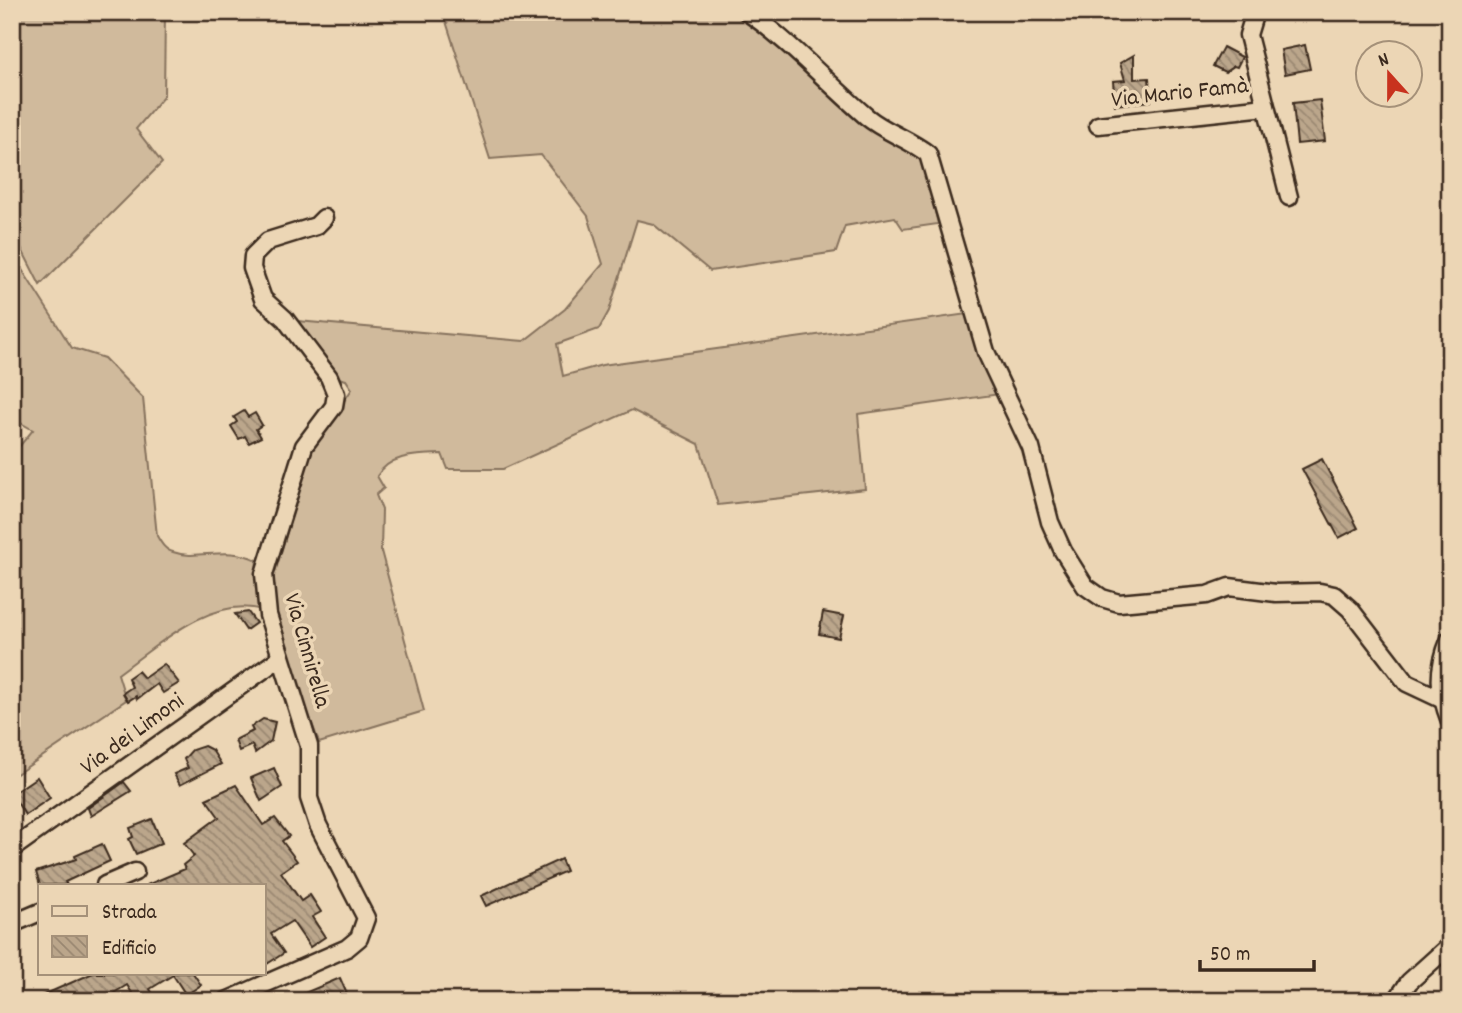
<svg xmlns="http://www.w3.org/2000/svg" width="1462" height="1013" font-family="Dekko,sans-serif">
<style>
.grass{fill:#d0ba9c;stroke:#86725d;stroke-width:2}
.building{fill:url(#building-back-hatch);stroke:#3b2a1e;stroke-width:2}
.lines{fill:none;stroke-linecap:round;stroke-linejoin:round}
.minor-casing{stroke:#3b2a1e;stroke-width:21}
.minor{stroke:#ecd6b5;stroke-width:16}
.labels{text-anchor:middle;dominant-baseline:central;stroke-width:7;stroke-linejoin:round;paint-order:stroke}
.street-label{font-size:24px;fill:#3b2a1e;stroke:#ecd6b5}
</style>
<defs>
<pattern id="building-back-hatch" width="6" height="6" patternUnits="userSpaceOnUse" patternTransform="scale(1.75)"><rect width="6" height="6" fill="#bba68b"/><path d="M-1 5l2 2M0 0l6 6M5-1l2 2" fill="none" stroke="#998771"/></pattern>
</defs>
<rect width="100%" height="100%" fill="#ecd6b5"/>
<filter id="ink" filterUnits="userSpaceOnUse"><feTurbulence type="fractalNoise" baseFrequency=".0143" numOctaves="2"/><feDisplacementMap in="SourceGraphic" scale="14" xChannelSelector="R" yChannelSelector="G"/><feConvolveMatrix kernelMatrix="1 2 1 2 8 2 1 2 1" color-interpolation-filters="sRGB"/></filter>
<g filter="url(#ink)">
<g class="grass">
<path d="M 12,12 L 165,12 L 164,96 L 136,129 L 162,163 L 40,285 L 13,232 L 18,200 L 12,189 Z"/>
<path d="M 443,12 L 737,12 L 773,36 L 921,157 L 924,164 L 938,224 L 903,229 L 895,217 L 845,226 L 836,252 L 710,271 L 653,224 L 637,220 L 609,311 L 599,329 L 557,344 L 563,376 L 602,365 L 967,314 L 1000,394 L 858,414 L 865,489 L 718,505 L 699,444 L 632,410 L 503,469 L 448,469 L 442,454 C 419,455 391,453 377,476 L 384,488 L 376,495 L 382,510 L 381,551 L 424,711 L 319,743 C 301,690 272,632 274,576 L 311,450 L 352,389 L 346,380 L 338,378 L 297,321 L 524,341 L 565,309 L 603,264 L 588,216 L 541,155 L 490,159 Z"/>
<path d="M 12,254 L 72,348 L 104,358 L 143,398 L 157,536 C 161,543 165,550 173,552 C 197,561 226,545 257,560 L 256,571 L 262,610 C 211,595 157,646 118,674 L 126,700 L 12,777 L 12,455 L 33,430 L 12,418 Z"/>
</g>
<g class="building">
<path d="M 1305,45 L 1310,69 L 1285,74 L 1281,50 Z"/>
<path d="M 1223,47 L 1242,57 L 1237,67 L 1234,66 L 1225,72 L 1213,66 Z"/>
<path d="M 1134,55 L 1134,79 L 1149,78 L 1151,101 L 1115,105 L 1113,81 L 1125,80 L 1120,63 Z"/>
<path d="M 1320,100 L 1325,141 L 1297,144 L 1293,103 Z"/>
<path d="M 244,411 L 248,417 L 255,413 L 262,425 L 256,429 L 261,437 L 249,443 L 245,436 L 239,439 L 231,426 L 237,422 L 234,417 Z"/>
<path d="M 1322,459 L 1358,528 L 1339,538 L 1302,469 Z"/>
<path d="M 248,612 L 256,623 L 246,630 L 235,614 Z"/>
<path d="M 823,612 L 844,616 L 839,638 L 819,634 Z"/>
<path d="M 164,664 L 179,683 L 163,693 L 157,684 L 137,699 L 136,696 L 128,701 L 123,693 L 132,687 L 128,678 L 138,671 L 144,678 Z"/>
<path d="M 263,719 L 275,722 L 271,741 L 255,753 L 252,745 L 239,751 L 235,740 L 253,731 L 251,727 Z"/>
<path d="M 204,746 L 212,750 L 221,764 L 180,785 L 174,774 L 188,768 L 184,759 L 192,750 Z"/>
<path d="M 274,768 L 282,787 L 261,801 L 251,778 Z"/>
<path d="M 37,777 L 50,798 L 25,815 L 12,794 Z"/>
<path d="M 124,782 L 131,791 L 91,816 L 88,808 Z"/>
<path d="M 236,785 L 263,825 L 275,818 L 289,836 L 282,841 L 297,861 L 281,872 L 301,901 L 310,895 L 321,912 L 312,917 L 325,937 L 310,947 L 292,921 L 271,934 L 284,953 L 264,966 L 264,885 L 147,885 L 185,869 L 183,865 L 194,856 L 184,843 L 219,817 L 206,799 Z"/>
<path d="M 152,819 L 162,843 L 136,854 L 129,839 L 133,837 L 130,828 Z"/>
<path d="M 102,844 L 110,861 L 65,882 L 67,885 L 40,885 L 36,872 L 76,859 L 75,856 Z"/>
<path d="M 561,859 L 566,871 L 486,906 L 481,896 Z"/>
<path d="M 93,973 L 193,973 L 201,985 L 186,995 L 173,975 L 150,989 L 157,1001 L 137,1001 L 127,985 L 101,1001 L 30,1001 Z"/>
<path d="M 340,978 L 350,1001 L 286,1001 Z"/>
</g>
<g class="lines">
<g class="minor-casing">
<g id="minor">
<path d="M 747,12 C 791,42 826,82 867,117 C 885,132 909,139 928,154 L 986,352 L 1031,448 L 1050,522 L 1063,551 L 1085,586 L 1102,598 L 1119,603 L 1207,595 L 1229,587 L 1276,593 L 1320,592 L 1334,595 L 1350,609 L 1407,683 L 1441,699"/>
<path d="M 1255,12 L 1248,35 L 1289,197"/>
<path d="M 1098,125 L 1266,107"/>
<path d="M 1450,639 C 1437,669 1438,691 1450,721"/>
<path d="M 12,849 L 280,658"/>
<path d="M 105,885 L 135,872"/>
<path d="M 12,924 L 40,912"/>
<path d="M 226,1001 L 347,948 L 359,938 L 366,918 L 318,825 L 309,798 L 309,746 L 268,615 L 264,574 L 304,446 L 334,406 L 336,394 L 329,377 L 285,319 L 263,299 L 252,268 L 253,256 L 268,241 L 316,226 L 324,218"/>
<path d="M 1396,1001 L 1409,982 L 1450,945"/>
</g>
</g>
<use href="#minor" class="minor"/>
</g>
</g>
<g class="labels">
<g class="street-label">
<text transform="translate(1180 94) rotate(-6)">Via Mario Famà</text>
<text transform="translate(306 651) rotate(74)">Via Cinnirella</text>
<text transform="translate(133 735) rotate(-36)">Via dei Limoni</text>
</g>
</g>
<rect width="1462" height="1013" fill="none" stroke="#ecd6b5" stroke-width="42"/>
<rect x="21" y="21" width="1420" height="971" fill="none" stroke="#3b2a1e" stroke-width="2.5" filter="url(#ink)"/>
<rect x="38" y="884" width="228" height="91" fill="#ecd6b5" stroke="#a59179" stroke-width="2"/>
<rect x="52" y="906" width="35" height="10" fill="#ecd6b5" stroke="#a59179" stroke-width="2"/>
<text x="102" y="918" font-size="21" fill="#3b2a1e">Strada</text>
<rect x="52" y="936" width="35" height="21" fill="url(#building-back-hatch)" stroke="#a59179" stroke-width="2"/>
<text x="102" y="954" font-size="21" fill="#3b2a1e">Edificio</text>
<g transform="translate(1389 74) rotate(339)"><circle r="33" fill="#ecd6b5" stroke="#a59179" stroke-width="2"/>
<path d="M0-5L12 26L0 18L-12 26Z" fill="#c8321e"/>
<text y="-10" font-size="19" font-weight="bold" text-anchor="middle" fill="#3b2a1e">N</text>
</g>
<path d="M1200 960v10h114v-10" fill="none" stroke="#3b2a1e" stroke-width="3.5"/>
<text x="1210" y="960" font-size="21" fill="#3b2a1e" stroke="#ecd6b5" stroke-width="5" paint-order="stroke">50 m</text>
</svg>
